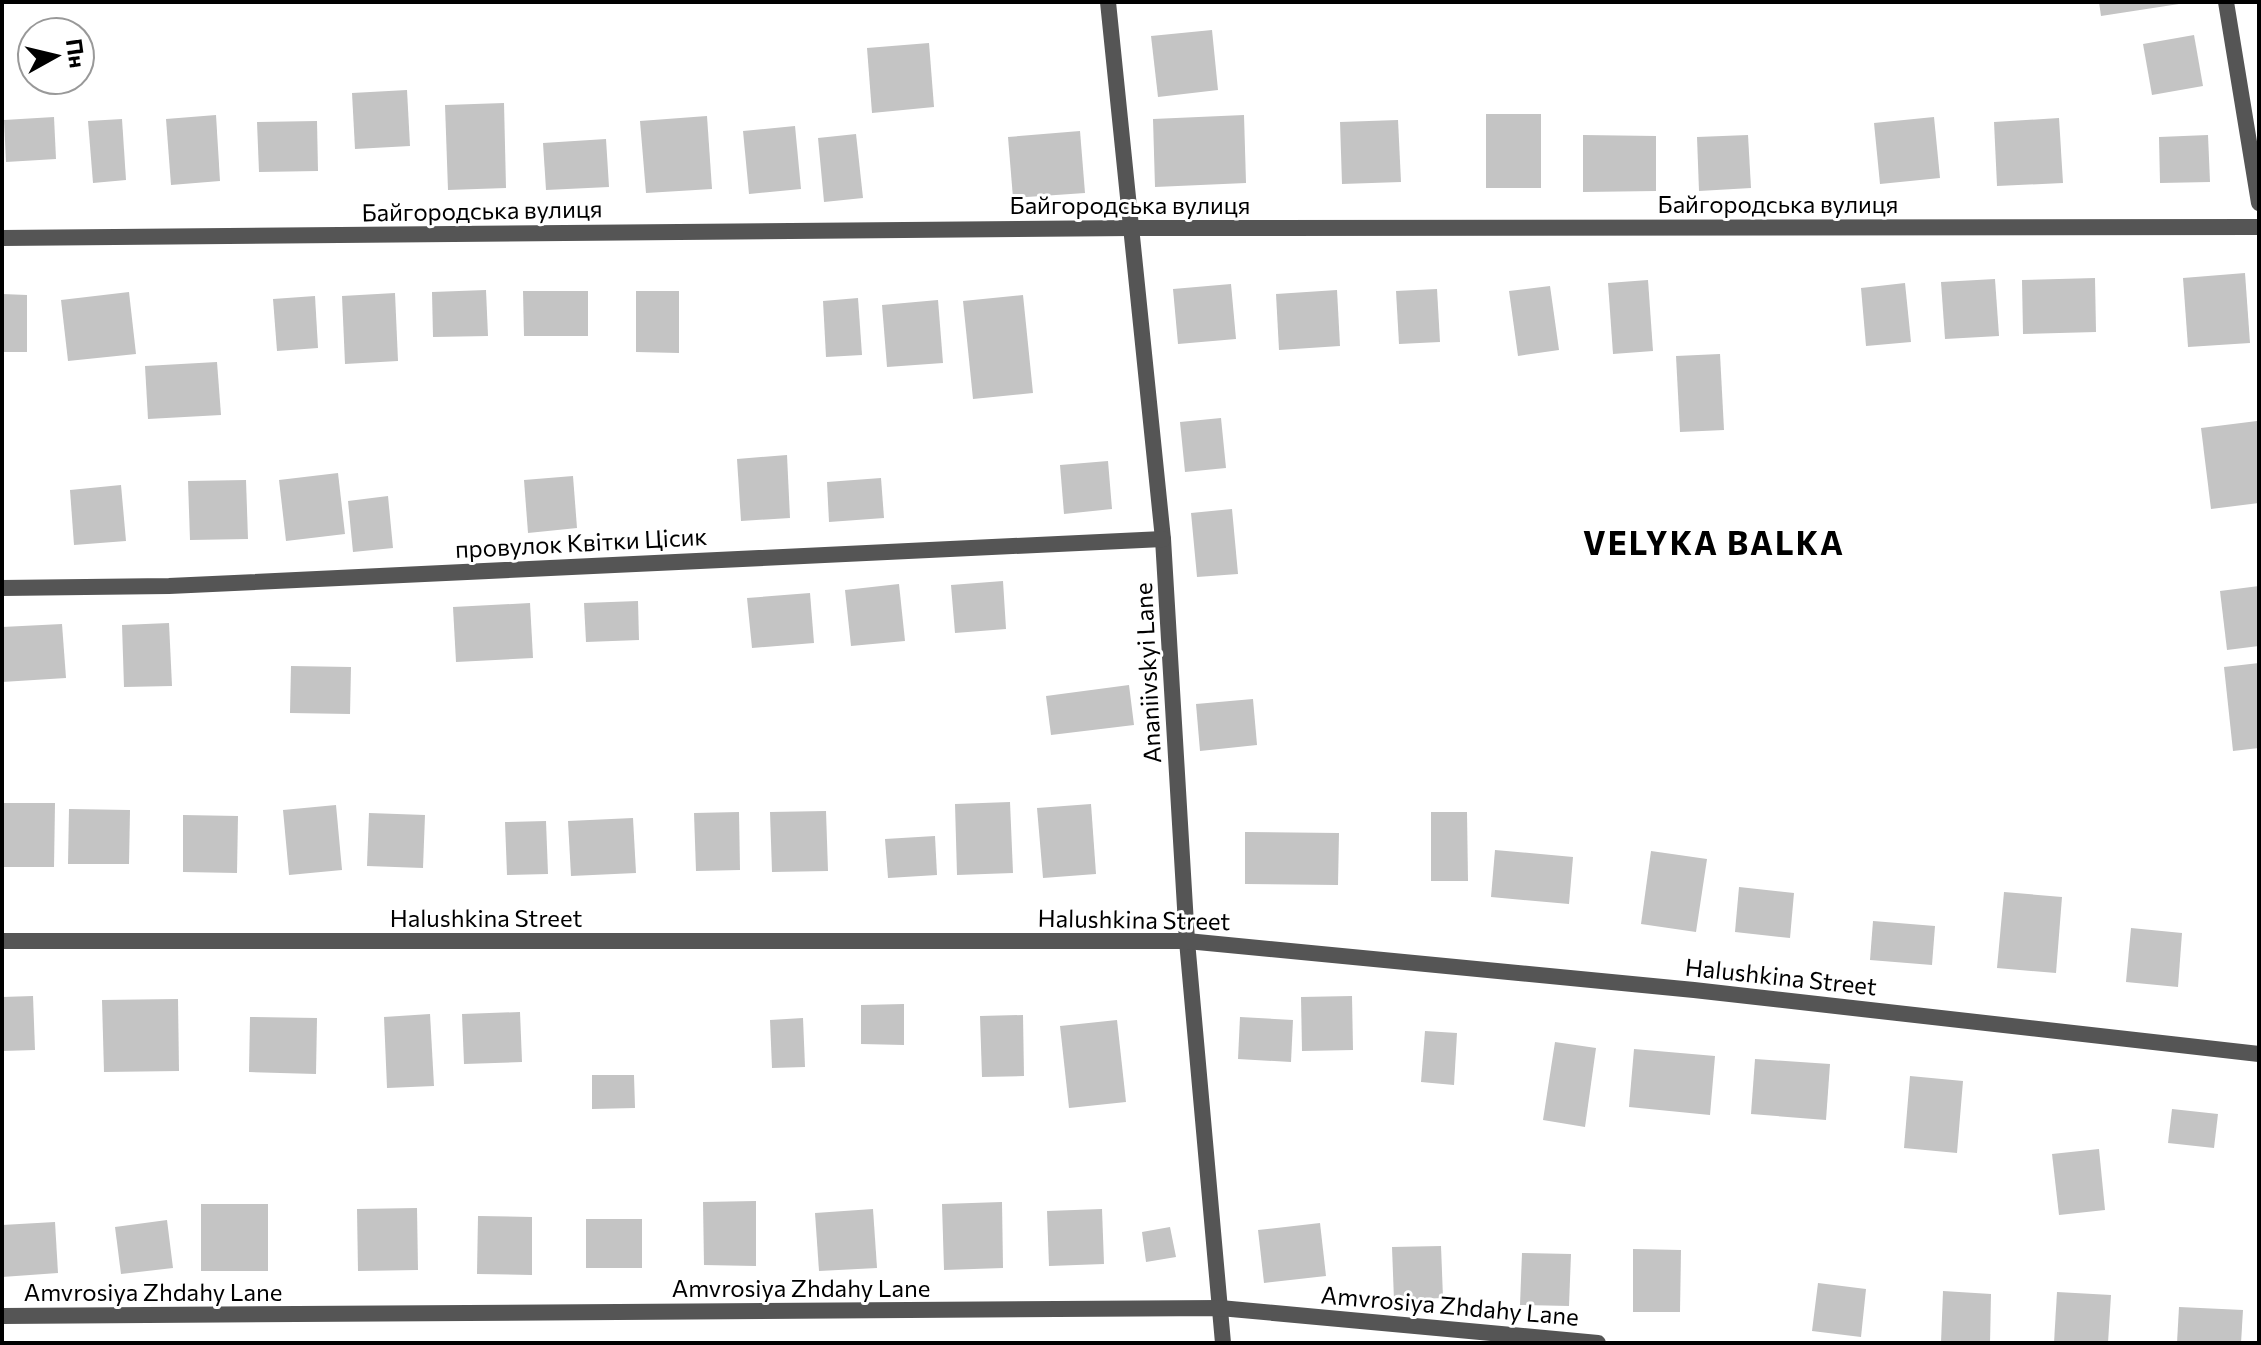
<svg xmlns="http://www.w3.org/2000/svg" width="2261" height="1345" font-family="Commissioner,sans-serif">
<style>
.building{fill:#c4c4c4}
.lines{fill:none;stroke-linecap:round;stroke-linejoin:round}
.street{stroke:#555;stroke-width:16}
.labels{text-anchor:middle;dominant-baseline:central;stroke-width:6;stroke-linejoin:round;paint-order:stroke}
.street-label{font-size:24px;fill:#000;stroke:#fff}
.district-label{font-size:32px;font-weight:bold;letter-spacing:2px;fill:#000;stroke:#fff}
</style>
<rect width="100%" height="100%" fill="#fff"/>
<g class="building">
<path d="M 2099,2 L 2179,2 L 2179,4 L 2101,16 Z"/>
<path d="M 1212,30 L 1218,90 L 1158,97 L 1151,36 Z"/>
<path d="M 2194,35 L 2203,86 L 2152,95 L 2143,44 Z"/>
<path d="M 929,43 L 934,107 L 872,113 L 867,48 Z"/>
<path d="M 407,90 L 410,146 L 355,149 L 352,93 Z"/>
<path d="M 504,103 L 506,188 L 448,190 L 445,105 Z"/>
<rect x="1486" y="114" width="55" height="74"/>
<path d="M 216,115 L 220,181 L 171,185 L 166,119 Z"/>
<path d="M 1244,115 L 1246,183 L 1155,187 L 1153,119 Z"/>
<path d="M 707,116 L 712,189 L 646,193 L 640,121 Z"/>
<path d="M 54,117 L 56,159 L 6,162 L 4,120 Z"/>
<path d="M 1934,117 L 1940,178 L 1880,184 L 1874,123 Z"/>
<path d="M 2059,118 L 2063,183 L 1997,186 L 1994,122 Z"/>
<path d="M 122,119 L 126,180 L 93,183 L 88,121 Z"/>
<path d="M 1398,120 L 1401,182 L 1342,184 L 1340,122 Z"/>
<path d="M 317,121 L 318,171 L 259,172 L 257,122 Z"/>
<path d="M 795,126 L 801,189 L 749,194 L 743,131 Z"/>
<path d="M 1080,131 L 1085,193 L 1013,198 L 1008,137 Z"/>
<path d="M 856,134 L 863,198 L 824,202 L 818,138 Z"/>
<path d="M 1583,135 L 1656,136 L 1656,191 L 1583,192 Z"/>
<path d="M 1748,135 L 1751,188 L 1699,191 L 1697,137 Z"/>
<path d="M 2208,135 L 2210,182 L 2160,183 L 2159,137 Z"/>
<path d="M 606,139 L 609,187 L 546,190 L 543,143 Z"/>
<path d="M 2245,273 L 2250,343 L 2188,347 L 2183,278 Z"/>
<path d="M 2095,278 L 2096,332 L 2023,334 L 2022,280 Z"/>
<path d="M 1995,279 L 1999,336 L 1945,339 L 1941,282 Z"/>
<path d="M 1648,280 L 1653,351 L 1613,354 L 1608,283 Z"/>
<path d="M 1905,283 L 1911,342 L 1866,346 L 1861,288 Z"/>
<path d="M 1231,284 L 1236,339 L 1178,344 L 1173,289 Z"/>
<path d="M 1550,286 L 1559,350 L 1518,356 L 1509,291 Z"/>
<path d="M 1437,289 L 1440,342 L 1399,344 L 1396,291 Z"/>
<path d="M 486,290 L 488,336 L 433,337 L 432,292 Z"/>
<path d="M 1337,290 L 1340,346 L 1279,350 L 1276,294 Z"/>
<path d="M 523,291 L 588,291 L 588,336 L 524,336 Z"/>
<path d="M 636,291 L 679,291 L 679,353 L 636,352 Z"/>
<path d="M 129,292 L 136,354 L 68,361 L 61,300 Z"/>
<path d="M 395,293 L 398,361 L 345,364 L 342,296 Z"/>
<path d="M 2,294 L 27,295 L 27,352 L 2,352 Z"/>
<path d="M 1023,295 L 1033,393 L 973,399 L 963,301 Z"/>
<path d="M 315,296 L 318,348 L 277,351 L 273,299 Z"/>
<path d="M 858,298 L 862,355 L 826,357 L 823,301 Z"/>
<path d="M 938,300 L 943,363 L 887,367 L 882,305 Z"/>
<path d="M 1720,354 L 1724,430 L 1680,432 L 1676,356 Z"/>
<path d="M 217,362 L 221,415 L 148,419 L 145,366 Z"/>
<path d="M 1221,418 L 1226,468 L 1185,472 L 1180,422 Z"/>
<path d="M 2257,421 L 2259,503 L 2211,509 L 2201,428 Z"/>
<path d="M 787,455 L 790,518 L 741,521 L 737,459 Z"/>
<path d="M 1108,461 L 1112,509 L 1064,514 L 1060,465 Z"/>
<path d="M 338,473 L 345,534 L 286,541 L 279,480 Z"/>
<path d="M 573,476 L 577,528 L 528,533 L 524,480 Z"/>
<path d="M 881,478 L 884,518 L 829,522 L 827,482 Z"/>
<path d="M 246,480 L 248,539 L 190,540 L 188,481 Z"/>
<path d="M 121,485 L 126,541 L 74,545 L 70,490 Z"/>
<path d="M 388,496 L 393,548 L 353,552 L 348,501 Z"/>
<path d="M 1232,509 L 1238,574 L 1197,577 L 1191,513 Z"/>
<path d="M 1003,581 L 1006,629 L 955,633 L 951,585 Z"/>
<path d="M 899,584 L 905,641 L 851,646 L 845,590 Z"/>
<path d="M 2259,586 L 2259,646 L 2227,650 L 2220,591 Z"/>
<path d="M 810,593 L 814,643 L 752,648 L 747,598 Z"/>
<path d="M 638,601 L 639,640 L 586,642 L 584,603 Z"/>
<path d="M 530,603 L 533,658 L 456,662 L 453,607 Z"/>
<path d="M 169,623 L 172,686 L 124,687 L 122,625 Z"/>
<path d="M 62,624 L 66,678 L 2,682 L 2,627 Z"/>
<path d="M 2259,663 L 2259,748 L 2233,751 L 2224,667 Z"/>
<path d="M 291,666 L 351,667 L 350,714 L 290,713 Z"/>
<path d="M 1129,685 L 1134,725 L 1051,735 L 1046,696 Z"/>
<path d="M 1253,699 L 1257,745 L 1200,751 L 1196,704 Z"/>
<path d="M 1010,802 L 1013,873 L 957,875 L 955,804 Z"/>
<path d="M 2,803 L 55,803 L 54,867 L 2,867 Z"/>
<path d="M 1091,804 L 1096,874 L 1043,878 L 1037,808 Z"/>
<path d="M 336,805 L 342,870 L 289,875 L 283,810 Z"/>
<path d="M 69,809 L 130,810 L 129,864 L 68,864 Z"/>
<path d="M 826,811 L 828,871 L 772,872 L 770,812 Z"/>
<path d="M 739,812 L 740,870 L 696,871 L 694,813 Z"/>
<path d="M 1431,812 L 1467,812 L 1468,881 L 1431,881 Z"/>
<path d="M 369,813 L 425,815 L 423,868 L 367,866 Z"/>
<path d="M 183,815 L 238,816 L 237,873 L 183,872 Z"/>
<path d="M 633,818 L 636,873 L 571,876 L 568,821 Z"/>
<path d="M 546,821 L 548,874 L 507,875 L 505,822 Z"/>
<path d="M 1245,832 L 1339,833 L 1338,885 L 1245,884 Z"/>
<path d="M 935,836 L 937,875 L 888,878 L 885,839 Z"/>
<path d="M 1495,850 L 1573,857 L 1569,904 L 1491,897 Z"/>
<path d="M 1651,851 L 1707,859 L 1696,932 L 1641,924 Z"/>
<path d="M 1739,887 L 1794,893 L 1790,938 L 1735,932 Z"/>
<path d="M 2004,892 L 2062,897 L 2056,973 L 1997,968 Z"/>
<path d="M 1873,921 L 1935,926 L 1932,965 L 1870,960 Z"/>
<path d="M 2131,928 L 2182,933 L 2178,987 L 2126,982 Z"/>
<path d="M 33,996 L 35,1050 L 2,1051 L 2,997 Z"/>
<path d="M 1352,996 L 1353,1050 L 1302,1051 L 1301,997 Z"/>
<path d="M 178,999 L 179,1071 L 104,1072 L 102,1000 Z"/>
<path d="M 904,1004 L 904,1045 L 861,1044 L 861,1005 Z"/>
<path d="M 520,1012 L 522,1062 L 464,1064 L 462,1014 Z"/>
<path d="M 430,1014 L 434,1086 L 387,1088 L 384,1017 Z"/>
<path d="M 1023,1015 L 1024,1076 L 982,1077 L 980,1016 Z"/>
<path d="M 250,1017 L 317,1018 L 316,1074 L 249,1072 Z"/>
<path d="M 1240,1017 L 1293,1020 L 1291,1062 L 1238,1059 Z"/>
<path d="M 803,1018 L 805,1067 L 772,1068 L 770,1020 Z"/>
<path d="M 1117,1020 L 1126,1102 L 1069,1108 L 1060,1026 Z"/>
<path d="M 1425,1031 L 1457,1033 L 1454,1085 L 1421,1082 Z"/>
<path d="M 1555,1042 L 1596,1048 L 1585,1127 L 1543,1120 Z"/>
<path d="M 1634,1049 L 1715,1056 L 1710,1115 L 1629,1107 Z"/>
<path d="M 1755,1059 L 1830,1064 L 1826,1120 L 1751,1114 Z"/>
<path d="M 592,1075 L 634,1075 L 635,1108 L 592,1109 Z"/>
<path d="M 1910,1076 L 1963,1081 L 1957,1153 L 1904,1148 Z"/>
<path d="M 2172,1109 L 2218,1114 L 2214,1148 L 2168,1143 Z"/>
<path d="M 2099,1149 L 2105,1210 L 2059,1215 L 2052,1154 Z"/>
<path d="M 756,1201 L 756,1266 L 704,1265 L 703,1202 Z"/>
<path d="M 1002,1202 L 1003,1268 L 944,1270 L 942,1204 Z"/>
<rect x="201" y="1204" width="67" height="67"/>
<path d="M 417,1208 L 418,1270 L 358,1271 L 357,1209 Z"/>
<path d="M 873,1209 L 877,1268 L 819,1271 L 815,1213 Z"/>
<path d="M 1102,1209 L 1104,1264 L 1049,1266 L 1047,1211 Z"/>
<path d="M 478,1216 L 532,1217 L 532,1275 L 477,1274 Z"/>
<rect x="586" y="1219" width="56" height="49"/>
<path d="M 167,1220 L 173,1268 L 121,1274 L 115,1227 Z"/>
<path d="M 55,1222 L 58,1273 L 2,1277 L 2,1225 Z"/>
<path d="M 1320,1223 L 1326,1276 L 1264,1283 L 1258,1230 Z"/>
<path d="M 1170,1227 L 1176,1257 L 1146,1262 L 1142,1232 Z"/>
<path d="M 1441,1246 L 1443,1298 L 1394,1300 L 1392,1247 Z"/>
<path d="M 1633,1249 L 1681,1250 L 1680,1312 L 1633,1312 Z"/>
<path d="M 1522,1253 L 1571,1254 L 1569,1306 L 1520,1305 Z"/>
<path d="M 1818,1283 L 1866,1289 L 1861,1337 L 1812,1331 Z"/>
<path d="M 1943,1291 L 1991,1294 L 1990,1343 L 1941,1343 Z"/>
<path d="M 2057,1292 L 2111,1295 L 2108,1343 L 2054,1343 Z"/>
<path d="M 2179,1307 L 2243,1310 L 2241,1343 L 2177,1343 Z"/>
</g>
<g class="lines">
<g class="street">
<path d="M 1108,2 L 1163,539 L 1187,941 L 1223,1343"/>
<path d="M 2226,2 L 2259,203"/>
<path d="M 2,238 L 1132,228 L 2259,227"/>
<path d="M 2,588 L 169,586 L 1163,539"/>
<path d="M 2,941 L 1187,941 L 1694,990 L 2259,1054"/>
<path d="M 2,1316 L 1220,1308 L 1598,1343"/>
</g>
</g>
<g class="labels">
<g class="street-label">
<text x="1778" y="203">Байгородська вулиця</text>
<text x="1130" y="204">Байгородська вулиця</text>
<text transform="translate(482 210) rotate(-1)">Байгородська вулиця</text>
<text transform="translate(581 542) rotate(-3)">провулок Квітки Цісик</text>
<text transform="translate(1147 673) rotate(-93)">Ananiivskyi Lane</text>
<text x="486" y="917">Halushkina Street</text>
<text transform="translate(1134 919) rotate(1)">Halushkina Street</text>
<text transform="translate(1781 976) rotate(6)">Halushkina Street</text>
<text x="801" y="1287">Amvrosiya Zhdahy Lane</text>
<text x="153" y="1291">Amvrosiya Zhdahy Lane</text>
<text transform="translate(1450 1305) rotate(5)">Amvrosiya Zhdahy Lane</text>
</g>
<g class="district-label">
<text x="1714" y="542">VELYKA BALKA</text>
</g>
</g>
<rect width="2261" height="1345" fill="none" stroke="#000000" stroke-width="8"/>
<g transform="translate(56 56) rotate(82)"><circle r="38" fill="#ffffff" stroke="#999999" stroke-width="2"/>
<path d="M0-6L14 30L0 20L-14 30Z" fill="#000000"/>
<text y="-12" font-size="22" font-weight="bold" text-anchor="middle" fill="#000000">Пн</text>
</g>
</svg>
